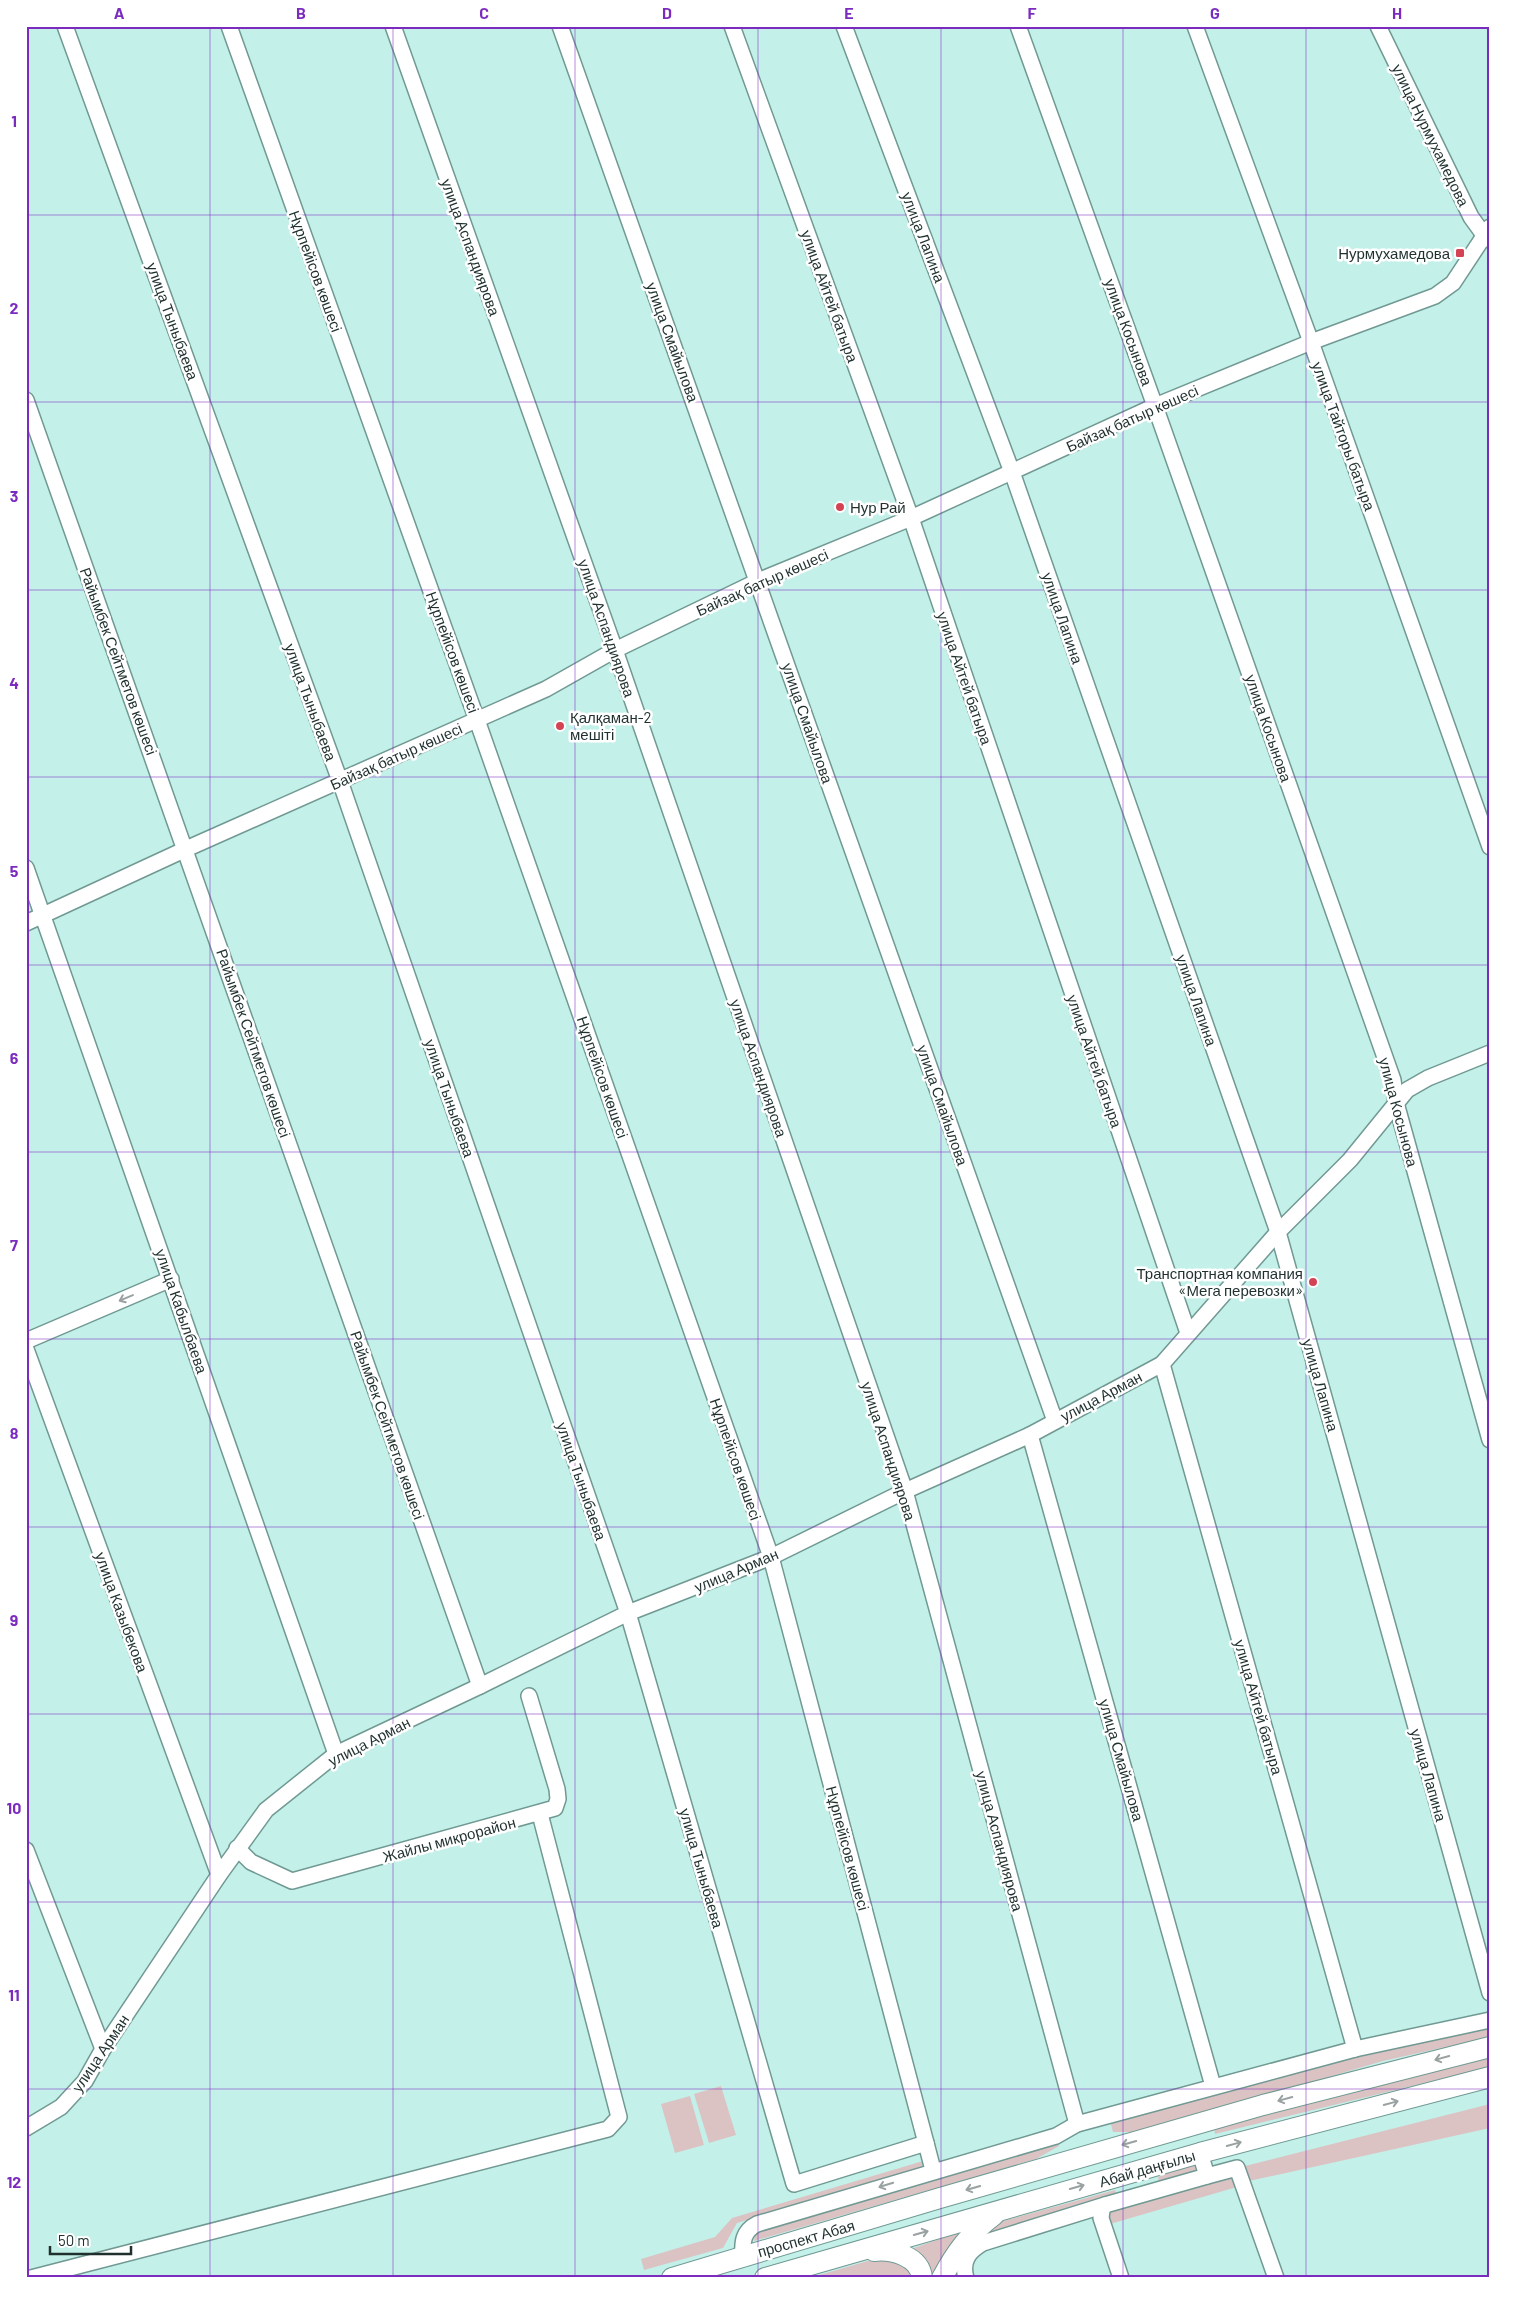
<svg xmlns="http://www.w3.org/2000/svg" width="1516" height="2304" font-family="Barlow,sans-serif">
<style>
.green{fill:#dbc3c3}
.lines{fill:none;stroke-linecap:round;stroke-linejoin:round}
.minor-casing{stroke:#709993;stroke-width:18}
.major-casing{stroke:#709993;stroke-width:22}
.minor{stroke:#fff;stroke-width:15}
.major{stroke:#fff;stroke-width:20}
.oneway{stroke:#9aa2a1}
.grid{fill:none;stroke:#7b2cbf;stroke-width:1;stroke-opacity:0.55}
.poi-dot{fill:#d34353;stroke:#fff;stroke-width:2}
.labels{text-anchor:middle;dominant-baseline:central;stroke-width:5;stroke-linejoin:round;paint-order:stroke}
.street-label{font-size:15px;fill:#1f302e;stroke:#fff}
.poi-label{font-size:15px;fill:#1f302e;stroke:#fff;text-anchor:end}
.neatline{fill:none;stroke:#7b2cbf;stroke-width:2}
.grid-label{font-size:16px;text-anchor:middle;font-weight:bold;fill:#7b2cbf}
</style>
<rect width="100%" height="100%" fill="#c4f0ea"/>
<g class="green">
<path d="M 1490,2026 L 1490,2037 L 1383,2061 L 1139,2132 L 1113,2132 L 1111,2124 L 1288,2073 Z"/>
<path d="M 1490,2056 L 1490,2067 L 1215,2134 L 1214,2129 L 1356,2090 Z"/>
<path d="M 721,2086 L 736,2135 L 709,2143 L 694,2094 Z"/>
<path d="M 690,2096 L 704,2145 L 675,2153 L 661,2104 Z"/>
<path d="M 1490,2104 L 1490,2128 L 1249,2181 L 1245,2166 Z"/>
<path d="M 1057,2140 L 1059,2146 L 1036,2159 L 754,2241 L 756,2231 Z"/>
<path d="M 923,2161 L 922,2169 L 737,2223 L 723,2248 L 644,2270 L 641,2259 L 715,2237 L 732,2218 Z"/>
<path d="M 1189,2165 L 1198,2167 L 1195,2174 L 1159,2183 L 1158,2177 Z"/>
<path d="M 1228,2176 L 1234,2179 L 1237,2187 L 1110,2224 L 1110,2210 Z"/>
<path d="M 1115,2190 L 1117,2196 L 976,2238 L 996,2223 Z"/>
<path d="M 968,2229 L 935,2278 L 929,2278 L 908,2250 Z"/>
<path d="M 878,2258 L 902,2260 L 916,2278 L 809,2278 Z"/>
</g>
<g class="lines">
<g class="minor-casing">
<g id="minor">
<path d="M 65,26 L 340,781 L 628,1613 L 794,2184 L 926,2143 L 933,2170"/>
<path d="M 229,26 L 477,720 L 771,1557 L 926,2143"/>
<path d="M 393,26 L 615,650 L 905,1491 L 1077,2124"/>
<path d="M 560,26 L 1055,1421"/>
<path d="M 732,26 L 911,518 L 1188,1333"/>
<path d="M 844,26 L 1012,472 L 1278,1232 L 1490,1993"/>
<path d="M 1018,26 L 1155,406 L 1393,1080 L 1396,1103 L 1490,1440"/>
<path d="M 1195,26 L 1311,342 L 1490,847"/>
<path d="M 1378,26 L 1471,217 L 1484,235 L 1490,240"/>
<path d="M 26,400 L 480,1686"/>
<path d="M 26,868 L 336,1754"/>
<path d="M 26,923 L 186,849 L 546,689 L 615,650 L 758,581 L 911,518 L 1155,406 L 1311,342 L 1435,296 L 1453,283 L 1490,227"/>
<path d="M 26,1341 L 171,1279"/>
<path d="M 26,1349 L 219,1875"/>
<path d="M 1162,1364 L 1355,2049"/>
<path d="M 1030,1435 L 1213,2086"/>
<path d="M 237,1848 L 251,1862 L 292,1881 L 555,1808 L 558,1799 L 557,1789 L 529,1696"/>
<path d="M 26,1850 L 103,2049"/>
<path d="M 26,2128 L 61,2107 L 85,2081 L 103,2049 L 219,1875 L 266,1810 L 336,1754 L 480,1686 L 628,1613 L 771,1557 L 905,1491 L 1030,1435 L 1162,1364 L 1278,1232 L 1350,1160 L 1407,1090 L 1428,1078 L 1490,1053"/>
<path d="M 1207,2176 L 1237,2168 L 1276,2278"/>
<path d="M 743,2257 C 742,2242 743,2231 757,2224 L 1056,2136 L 1077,2124 L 1355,2049 L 1490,2020"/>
<path d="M 31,2278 L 608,2129 L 619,2117 L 540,1814"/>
<path d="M 966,2278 C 961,2261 969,2251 983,2243 L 1105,2205"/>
<path d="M 1121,2278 L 1101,2218 L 1102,2210 L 1105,2205 L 1207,2176 L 1200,2153"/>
</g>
</g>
<g class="major-casing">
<g id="major">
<path d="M 874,2251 C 892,2249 920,2256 922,2278"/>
<path d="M 672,2278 L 940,2198 L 1263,2105 L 1490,2047"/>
<path d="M 765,2278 L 1200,2153 L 1490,2077"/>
<path d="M 942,2278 C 956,2252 970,2233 994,2215"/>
</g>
</g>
<use href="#minor" class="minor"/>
<use href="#major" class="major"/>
</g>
<defs><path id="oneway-shaft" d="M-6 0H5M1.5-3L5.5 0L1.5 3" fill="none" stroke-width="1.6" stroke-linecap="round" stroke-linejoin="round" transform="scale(1.25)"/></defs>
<g class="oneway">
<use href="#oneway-shaft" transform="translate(126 1298) rotate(157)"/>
<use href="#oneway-shaft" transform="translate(1442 2058) rotate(165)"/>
<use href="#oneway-shaft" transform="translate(1285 2099) rotate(165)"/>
<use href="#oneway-shaft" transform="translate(1391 2103) rotate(-15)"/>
<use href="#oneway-shaft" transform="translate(1129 2143) rotate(164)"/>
<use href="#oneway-shaft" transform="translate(1234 2144) rotate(-15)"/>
<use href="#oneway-shaft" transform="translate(886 2185) rotate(163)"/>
<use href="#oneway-shaft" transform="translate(1077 2187) rotate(-16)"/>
<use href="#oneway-shaft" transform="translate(973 2188) rotate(164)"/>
<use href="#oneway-shaft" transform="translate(921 2233) rotate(-16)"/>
</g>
<path class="grid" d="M 210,26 L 210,2278M 393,26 L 393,2278M 575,26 L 575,2278M 758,26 L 758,2278M 941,26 L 941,2278M 1123,26 L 1123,2278M 1306,26 L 1306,2278M 26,215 L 1490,215M 26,402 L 1490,402M 26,590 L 1490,590M 26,777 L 1490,777M 26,965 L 1490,965M 26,1152 L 1490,1152M 26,1339 L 1490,1339M 26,1527 L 1490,1527M 26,1714 L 1490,1714M 26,1902 L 1490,1902M 26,2089 L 1490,2089"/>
<g class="poi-dot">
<rect x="1455" y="248" width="10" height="10" rx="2.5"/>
<circle cx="840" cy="507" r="5"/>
<circle cx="560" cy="726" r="5"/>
<circle cx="1313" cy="1282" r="5"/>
</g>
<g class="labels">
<g class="street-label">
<text transform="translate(1431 135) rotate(64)">улица Нурмухамедова</text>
<text transform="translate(924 237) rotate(69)">улица Лапина</text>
<text transform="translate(471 247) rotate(70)">улица Аспандиярова</text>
<text transform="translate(316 271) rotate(70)">Нұрпейісов көшесі</text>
<text transform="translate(830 296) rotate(70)">улица Айтей батыра</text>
<text transform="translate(173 321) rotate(70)">улица Тыныбаева</text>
<text transform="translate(1129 332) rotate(70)">улица Косынова</text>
<text transform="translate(673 342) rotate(70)">улица Смайылова</text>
<text transform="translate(1132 418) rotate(-24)">Байзақ батыр көшесі</text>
<text transform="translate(1344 436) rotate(70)">улица Тайторы батыра</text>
<text transform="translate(762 582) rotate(-24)">Байзақ батыр көшесі</text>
<text transform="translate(1063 618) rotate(71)">улица Лапина</text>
<text transform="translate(607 628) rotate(71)">улица Аспандиярова</text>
<text transform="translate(453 652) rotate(70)">Нұрпейісов көшесі</text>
<text transform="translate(119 661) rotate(70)">Райымбек Сейтметов көшесі</text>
<text transform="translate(965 678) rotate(71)">улица Айтей батыра</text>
<text transform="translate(311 702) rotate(70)">улица Тыныбаева</text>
<text transform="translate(808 723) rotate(71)">улица Смайылова</text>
<text transform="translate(1269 728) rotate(71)">улица Косынова</text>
<text transform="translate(396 756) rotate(-24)">Байзақ батыр көшесі</text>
<text transform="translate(1197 1000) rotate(71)">улица Лапина</text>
<text transform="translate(254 1043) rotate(71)">Райымбек Сейтметов көшесі</text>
<text transform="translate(1095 1061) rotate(71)">улица Айтей батыра</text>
<text transform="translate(759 1068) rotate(71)">улица Аспандиярова</text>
<text transform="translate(603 1077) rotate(71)">Нұрпейісов көшесі</text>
<text transform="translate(450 1098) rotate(71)">улица Тыныбаева</text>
<text transform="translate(943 1105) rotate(71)">улица Смайылова</text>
<text transform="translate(1399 1112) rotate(75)">улица Косынова</text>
<text transform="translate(182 1311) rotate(71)">улица Кабылбаева</text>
<text transform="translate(1321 1385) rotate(74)">улица Лапина</text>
<text transform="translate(1101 1396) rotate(-28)">улица Арман</text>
<text transform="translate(388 1425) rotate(71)">Райымбек Сейтметов көшесі</text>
<text transform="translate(889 1451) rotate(72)">улица Аспандиярова</text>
<text transform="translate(736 1459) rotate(71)">Нұрпейісов көшесі</text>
<text transform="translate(582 1481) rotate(71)">улица Тыныбаева</text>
<text transform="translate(736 1570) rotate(-23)">улица Арман</text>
<text transform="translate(122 1612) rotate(70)">улица Казыбекова</text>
<text transform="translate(1259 1707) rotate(74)">улица Айтей батыра</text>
<text transform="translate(369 1741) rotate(-27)">улица Арман</text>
<text transform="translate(1122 1760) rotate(74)">улица Смайылова</text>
<text transform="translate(1429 1775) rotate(74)">улица Лапина</text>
<text transform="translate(449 1839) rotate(-15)">Жайлы микрорайон</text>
<text transform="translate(1000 1841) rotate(75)">улица Аспандиярова</text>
<text transform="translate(848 1848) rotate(75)">Нұрпейісов көшесі</text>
<text transform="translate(702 1868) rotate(74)">улица Тыныбаева</text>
<text transform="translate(100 2053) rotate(-56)">улица Арман</text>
<text transform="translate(1147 2168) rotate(-16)">Абай даңғылы</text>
<text transform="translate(806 2238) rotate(-16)">проспект Абая</text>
</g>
<g class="poi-label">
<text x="1450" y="253">Нурмухамедова</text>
<text x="850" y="507" text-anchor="start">Нур Рай</text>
<text x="570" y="717" text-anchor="start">Қалқаман-2<tspan x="570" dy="17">мешіті</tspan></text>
<text x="1303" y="1273">Транспортная компания<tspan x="1303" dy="17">«Мега перевозки»</tspan></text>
</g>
</g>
<rect width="1516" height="2304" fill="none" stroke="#ffffff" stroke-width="55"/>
<path d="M50 2246v8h81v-8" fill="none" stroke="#1f302e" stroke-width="2.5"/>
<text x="58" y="2246" font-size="15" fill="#1f302e" stroke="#ffffff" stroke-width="4" paint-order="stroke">50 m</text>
<rect x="28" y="28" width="1460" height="2248" class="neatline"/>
<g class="grid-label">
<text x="119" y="19">A</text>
<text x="301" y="19">B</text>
<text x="484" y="19">C</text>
<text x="667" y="19">D</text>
<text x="849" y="19">E</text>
<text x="1032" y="19">F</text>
<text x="1215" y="19">G</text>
<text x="1397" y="19">H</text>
<text x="14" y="127">1</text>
<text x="14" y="314">2</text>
<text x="14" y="502">3</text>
<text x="14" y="689">4</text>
<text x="14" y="877">5</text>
<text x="14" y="1064">6</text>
<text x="14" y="1251">7</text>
<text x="14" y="1439">8</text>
<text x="14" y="1626">9</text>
<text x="14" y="1814">10</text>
<text x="14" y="2001">11</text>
<text x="14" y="2188">12</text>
</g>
</svg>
